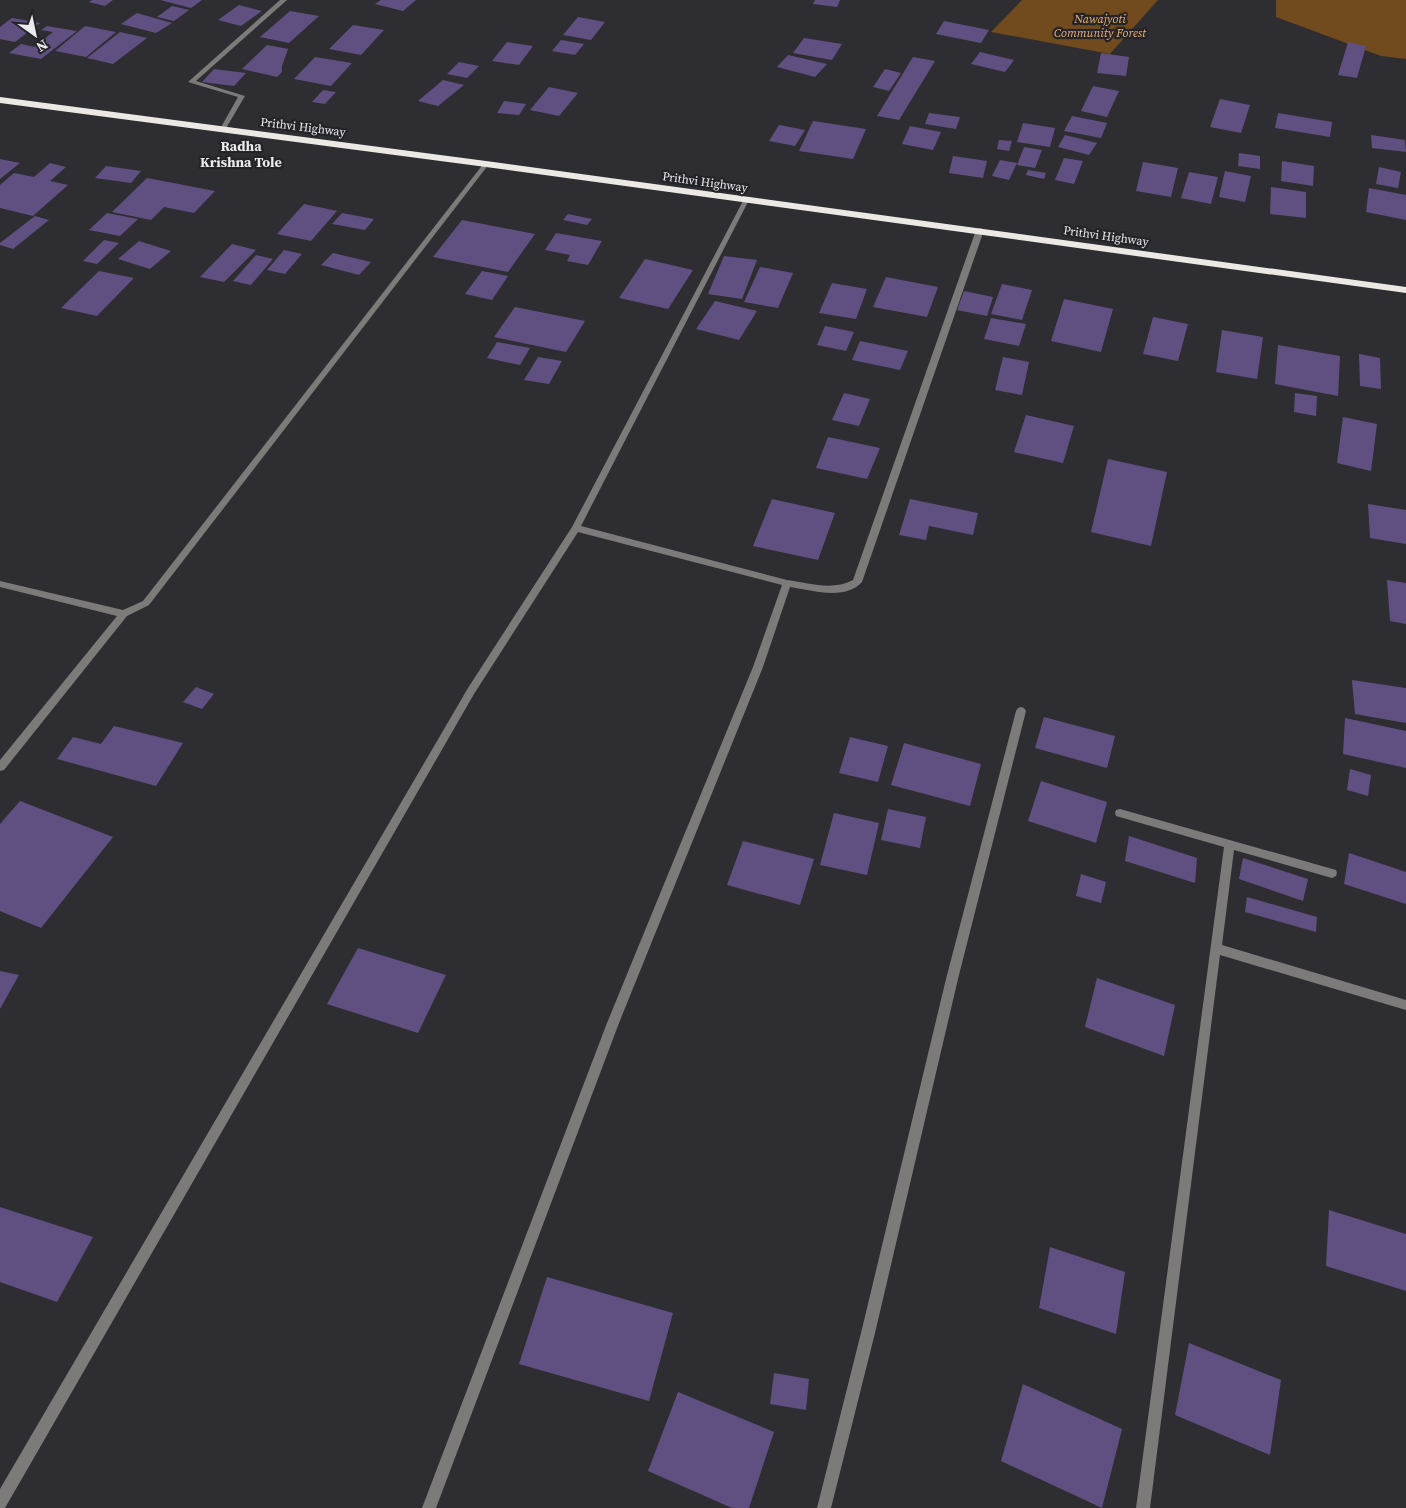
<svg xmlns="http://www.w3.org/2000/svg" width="1406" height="1508" font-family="'Source Serif 4',serif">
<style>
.forest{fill:#714a1d}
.building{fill:#605081}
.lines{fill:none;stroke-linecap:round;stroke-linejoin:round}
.street{fill:#7d7b79;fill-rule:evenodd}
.highway{fill:#ece8e3;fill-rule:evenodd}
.labels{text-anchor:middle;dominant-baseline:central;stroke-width:4.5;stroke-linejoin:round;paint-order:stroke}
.far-park-label{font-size:12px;font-style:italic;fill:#f1b372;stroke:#242328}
.far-street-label{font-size:12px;fill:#ebeaed;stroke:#242328}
.far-neighbourhood-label{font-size:14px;font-weight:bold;fill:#ebeaed;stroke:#242328}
</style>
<rect width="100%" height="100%" fill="#2e2d32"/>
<g class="forest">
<path d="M 1022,0 L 1158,0 L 1110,54 L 991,32 Z"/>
<path d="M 1276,0 L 1406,0 L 1406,59 L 1381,56 L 1276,17 Z"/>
</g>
<g class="building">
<path d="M 92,0 L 113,0 L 105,6 L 89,2 Z"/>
<path d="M 160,0 L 202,0 L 191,8 Z"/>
<path d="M 381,0 L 416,0 L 403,11 L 375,4 Z"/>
<path d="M 815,0 L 840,0 L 837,7 L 813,4 Z"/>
<path d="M 239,5 L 262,11 L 241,26 L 218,20 Z"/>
<path d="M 172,6 L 189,10 L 174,21 L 157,17 Z"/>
<path d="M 290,11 L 319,16 L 289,43 L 260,37 Z"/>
<path d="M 137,13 L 172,23 L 156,33 L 121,24 Z"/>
<path d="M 578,17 L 605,22 L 591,40 L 563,35 Z"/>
<path d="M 12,18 L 40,23 L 15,42 L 0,39 L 0,27 Z"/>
<path d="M 944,21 L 989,30 L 981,43 L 936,34 Z"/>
<path d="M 353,25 L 384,30 L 361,55 L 329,49 Z"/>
<path d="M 47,26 L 77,31 L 41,59 L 9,53 L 21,44 L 34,47 L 53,32 L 41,30 Z"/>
<path d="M 85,26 L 116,32 L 86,57 L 55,51 Z"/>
<path d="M 120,32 L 147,38 L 113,64 L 87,58 Z"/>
<path d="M 804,38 L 842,44 L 832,60 L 793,53 Z"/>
<path d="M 561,40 L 584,44 L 575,55 L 552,51 Z"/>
<path d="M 507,42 L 533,46 L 519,65 L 492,61 Z"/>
<path d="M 1348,42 L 1366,46 L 1357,78 L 1338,75 Z"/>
<path d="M 267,45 L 288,49 L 282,66 L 282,72 L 277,77 L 242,69 Z"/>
<path d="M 980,52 L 1014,60 L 1005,72 L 971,64 Z"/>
<path d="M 1101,53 L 1129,57 L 1126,76 L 1097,73 Z"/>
<path d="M 788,55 L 827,64 L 815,77 L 777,67 Z"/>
<path d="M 315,57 L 352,63 L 331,86 L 294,79 Z"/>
<path d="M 913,57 L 935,61 L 899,120 L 877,116 Z"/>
<path d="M 459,62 L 479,66 L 467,78 L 447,74 Z"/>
<path d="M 214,69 L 246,73 L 234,86 L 202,82 Z"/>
<path d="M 885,69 L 901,73 L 889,91 L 873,87 Z"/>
<path d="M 443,80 L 464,85 L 438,106 L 418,101 Z"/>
<path d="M 1093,86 L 1119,91 L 1107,117 L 1081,111 Z"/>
<path d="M 549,87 L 578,93 L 559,116 L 530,110 Z"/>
<path d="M 323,90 L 336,92 L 325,104 L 312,102 Z"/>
<path d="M 1220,99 L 1250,105 L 1241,133 L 1210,127 Z"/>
<path d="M 504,101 L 526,104 L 519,115 L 497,113 Z"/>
<path d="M 929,113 L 960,117 L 956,129 L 925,124 Z"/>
<path d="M 1278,113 L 1332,122 L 1330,137 L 1275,128 Z"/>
<path d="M 1072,116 L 1107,123 L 1101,138 L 1064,131 Z"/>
<path d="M 813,121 L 866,129 L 853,159 L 799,151 Z"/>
<path d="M 1023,123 L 1055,128 L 1050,147 L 1017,142 Z"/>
<path d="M 779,125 L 805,130 L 795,146 L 769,141 Z"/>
<path d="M 910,126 L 941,132 L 933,150 L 902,144 Z"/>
<path d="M 1065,135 L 1097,143 L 1089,155 L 1058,147 Z"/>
<path d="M 1371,135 L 1405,140 L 1406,152 L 1372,148 Z"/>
<path d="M 999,140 L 1012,141 L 1009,151 L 997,149 Z"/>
<path d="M 1024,147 L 1042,150 L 1035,168 L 1017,165 Z"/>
<path d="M 1239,153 L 1260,156 L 1260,169 L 1238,166 Z"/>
<path d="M 953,156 L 987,161 L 983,178 L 949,173 Z"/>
<path d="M 1064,158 L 1083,161 L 1074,184 L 1055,180 Z"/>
<path d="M 0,159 L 20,163 L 0,179 Z"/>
<path d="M 1000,160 L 1017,163 L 1009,180 L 992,176 Z"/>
<path d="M 1282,161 L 1314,166 L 1313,186 L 1281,181 Z"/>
<path d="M 1143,162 L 1178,168 L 1171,197 L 1136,191 Z"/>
<path d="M 50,163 L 66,167 L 50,181 L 68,185 L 33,216 L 0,208 L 0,185 L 14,173 L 34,177 Z"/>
<path d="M 106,166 L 141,171 L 131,183 L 95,178 Z"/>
<path d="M 1379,167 L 1401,172 L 1398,188 L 1376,184 Z"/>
<path d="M 1028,170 L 1046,173 L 1044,179 L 1026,175 Z"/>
<path d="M 1225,171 L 1251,176 L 1245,202 L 1219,197 Z"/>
<path d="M 1189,172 L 1218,177 L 1211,204 L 1181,198 Z"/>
<path d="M 147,178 L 215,191 L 194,213 L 164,207 L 151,220 L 112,212 Z"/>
<path d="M 1271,187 L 1306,192 L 1306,218 L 1270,214 Z"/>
<path d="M 1369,188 L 1406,195 L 1406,220 L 1366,212 Z"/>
<path d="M 304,204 L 337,211 L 311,241 L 277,234 Z"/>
<path d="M 107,213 L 138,219 L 120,236 L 89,230 Z"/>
<path d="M 342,213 L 374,219 L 365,230 L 332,224 Z"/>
<path d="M 568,214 L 592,219 L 587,225 L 563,220 Z"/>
<path d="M 35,216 L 49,220 L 13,249 L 0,245 L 0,243 Z"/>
<path d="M 462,220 L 535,234 L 508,272 L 433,257 Z"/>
<path d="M 556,233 L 602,241 L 588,265 L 567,261 L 570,255 L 545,250 Z"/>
<path d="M 104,240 L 119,243 L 97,264 L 83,261 Z"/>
<path d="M 139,241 L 171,251 L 150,269 L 118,259 Z"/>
<path d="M 232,244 L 256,250 L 224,282 L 200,277 Z"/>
<path d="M 284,250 L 302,254 L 285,274 L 267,270 Z"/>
<path d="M 333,253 L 371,262 L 359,275 L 321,265 Z"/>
<path d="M 256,255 L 273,259 L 251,285 L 233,281 Z"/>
<path d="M 724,256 L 757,260 L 742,299 L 708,294 Z"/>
<path d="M 645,259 L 693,270 L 668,309 L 619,298 Z"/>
<path d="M 760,267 L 793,273 L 778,308 L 744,302 Z"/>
<path d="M 99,271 L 134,278 L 97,316 L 61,308 Z"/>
<path d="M 482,271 L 508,276 L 492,300 L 465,294 Z"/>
<path d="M 886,277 L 938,287 L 927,317 L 873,307 Z"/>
<path d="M 832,283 L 867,289 L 856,319 L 819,313 Z"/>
<path d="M 1002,284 L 1032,290 L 1022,320 L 991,314 Z"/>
<path d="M 964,291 L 993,297 L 987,316 L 957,310 Z"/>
<path d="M 1064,299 L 1113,309 L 1101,352 L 1051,341 Z"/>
<path d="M 715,301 L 757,311 L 739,340 L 696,329 Z"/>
<path d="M 515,307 L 585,321 L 566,352 L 494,337 Z"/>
<path d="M 1153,317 L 1188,324 L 1178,361 L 1143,354 Z"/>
<path d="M 991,318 L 1026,324 L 1019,346 L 984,339 Z"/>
<path d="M 825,326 L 854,332 L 846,351 L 817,345 Z"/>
<path d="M 1222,330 L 1263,337 L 1257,379 L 1216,372 Z"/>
<path d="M 860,341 L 908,351 L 900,370 L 852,360 Z"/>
<path d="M 497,342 L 530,348 L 520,365 L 487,358 Z"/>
<path d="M 1278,345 L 1340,356 L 1338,396 L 1275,384 Z"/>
<path d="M 1359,354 L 1380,358 L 1381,389 L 1360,386 Z"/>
<path d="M 538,357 L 562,361 L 549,384 L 524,380 Z"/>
<path d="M 1003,357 L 1029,362 L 1022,395 L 995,390 Z"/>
<path d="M 844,393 L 870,399 L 859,426 L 832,420 Z"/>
<path d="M 1295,393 L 1317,396 L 1316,416 L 1294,412 Z"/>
<path d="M 1026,415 L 1074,426 L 1063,463 L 1014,452 Z"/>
<path d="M 1343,417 L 1377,424 L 1371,471 L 1337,463 Z"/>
<path d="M 828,437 L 880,448 L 867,479 L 816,468 Z"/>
<path d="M 1108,459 L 1167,472 L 1151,546 L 1091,532 Z"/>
<path d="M 772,499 L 835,513 L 818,560 L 753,546 Z"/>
<path d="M 910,499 L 978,513 L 973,535 L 929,526 L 926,540 L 899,535 Z"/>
<path d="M 1368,504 L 1406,510 L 1406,544 L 1370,538 Z"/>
<path d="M 1387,580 L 1406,583 L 1406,624 L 1390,621 Z"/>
<path d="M 1352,680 L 1406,688 L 1406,723 L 1355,714 Z"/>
<path d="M 196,687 L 214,694 L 202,709 L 183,702 Z"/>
<path d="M 1044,717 L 1115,736 L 1107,768 L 1035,748 Z"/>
<path d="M 1345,718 L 1406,731 L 1406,768 L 1343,754 Z"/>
<path d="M 114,726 L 183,743 L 156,786 L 57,759 L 73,737 L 101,744 Z"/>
<path d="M 850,737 L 888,746 L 878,782 L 839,773 Z"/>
<path d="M 904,743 L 981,764 L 970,806 L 891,785 Z"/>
<path d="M 1350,769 L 1371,775 L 1368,796 L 1347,790 Z"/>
<path d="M 1041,781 L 1107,802 L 1096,843 L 1028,821 Z"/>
<path d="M 20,801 L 113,837 L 41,928 L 0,911 L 0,824 Z"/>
<path d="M 888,809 L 926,817 L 920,848 L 881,840 Z"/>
<path d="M 834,813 L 879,823 L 867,875 L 820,865 Z"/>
<path d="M 1129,836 L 1197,858 L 1195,883 L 1125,861 Z"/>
<path d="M 743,841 L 814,859 L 800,905 L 727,885 Z"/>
<path d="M 1349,853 L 1406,872 L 1406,904 L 1344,884 Z"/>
<path d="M 1243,858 L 1308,879 L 1303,901 L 1239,879 Z"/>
<path d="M 1081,874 L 1106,882 L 1101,903 L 1076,896 Z"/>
<path d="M 1247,897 L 1317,917 L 1316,932 L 1245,912 Z"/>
<path d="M 358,948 L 446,975 L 418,1033 L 327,1004 Z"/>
<path d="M 0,971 L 19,975 L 0,1009 Z"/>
<path d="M 1097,978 L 1175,1005 L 1164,1056 L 1085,1027 Z"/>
<path d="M 0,1207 L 93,1237 L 57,1302 L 0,1282 Z"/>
<path d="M 1329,1210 L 1406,1234 L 1406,1291 L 1326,1266 Z"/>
<path d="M 1050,1247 L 1125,1272 L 1116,1334 L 1039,1308 Z"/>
<path d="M 547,1277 L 673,1313 L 649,1401 L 519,1364 Z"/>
<path d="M 1189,1343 L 1281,1380 L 1270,1455 L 1175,1415 Z"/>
<path d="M 774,1373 L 809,1379 L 806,1410 L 770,1404 Z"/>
<path d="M 1023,1384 L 1122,1429 L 1102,1508 L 1001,1461 Z"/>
<path d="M 678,1392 L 774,1432 L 749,1508 L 732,1508 L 648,1471 Z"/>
</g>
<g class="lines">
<g class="street">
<path d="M 280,0 L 287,0 L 196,81 L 245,96 L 225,130 L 221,130 L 220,129 L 238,97 L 188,82 Z"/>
<path d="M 484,163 L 489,164 L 149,605 L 127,616 L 4,770 L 0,771 L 0,760 L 117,616 L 0,587 L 0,581 L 123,610 L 143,601 Z"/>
<path d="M 744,199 L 749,200 L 581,526 L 787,580 C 809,583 832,591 853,580 L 976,230 L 980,228 L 984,230 L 862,582 C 845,601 811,590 790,587 L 763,667 L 619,1023 L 436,1508 L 422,1508 L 607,1023 L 753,667 L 782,585 L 578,532 L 474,694 L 5,1508 L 0,1508 L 0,1489 L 468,688 L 572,527 Z"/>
<path d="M 1021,707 L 1024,708 L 1026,711 L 958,979 L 875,1333 L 831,1508 L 817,1508 L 861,1333 L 946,979 L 1016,711 L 1018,708 Z"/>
<path d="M 1120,809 L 1336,870 L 1337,873 L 1336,876 L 1332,878 L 1234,850 L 1222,945 L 1406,1000 L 1406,1010 L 1220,955 L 1150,1508 L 1136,1508 L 1224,847 L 1116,816 L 1115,813 L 1116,810 Z"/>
</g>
<path class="highway" d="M 0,97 L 486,161 L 1406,287 L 1406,293 L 486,167 L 0,103 Z"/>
</g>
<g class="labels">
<g class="far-park-label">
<text x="1100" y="19">Nawajyoti<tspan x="1100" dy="14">Community Forest</tspan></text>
</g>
<g class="far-street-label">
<text transform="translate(303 127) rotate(7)">Prithvi Highway</text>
<text transform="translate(705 182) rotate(8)">Prithvi Highway</text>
<text transform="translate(1106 236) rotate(8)">Prithvi Highway</text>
</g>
<g class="far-neighbourhood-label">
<text x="241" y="146">Radha<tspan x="241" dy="16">Krishna Tole</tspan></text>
</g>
</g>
<g transform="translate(35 35) rotate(147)" stroke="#242328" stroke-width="4" paint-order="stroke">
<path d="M0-4L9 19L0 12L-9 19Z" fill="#ebeaed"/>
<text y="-8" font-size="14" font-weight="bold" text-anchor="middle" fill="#ebeaed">N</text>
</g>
</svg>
